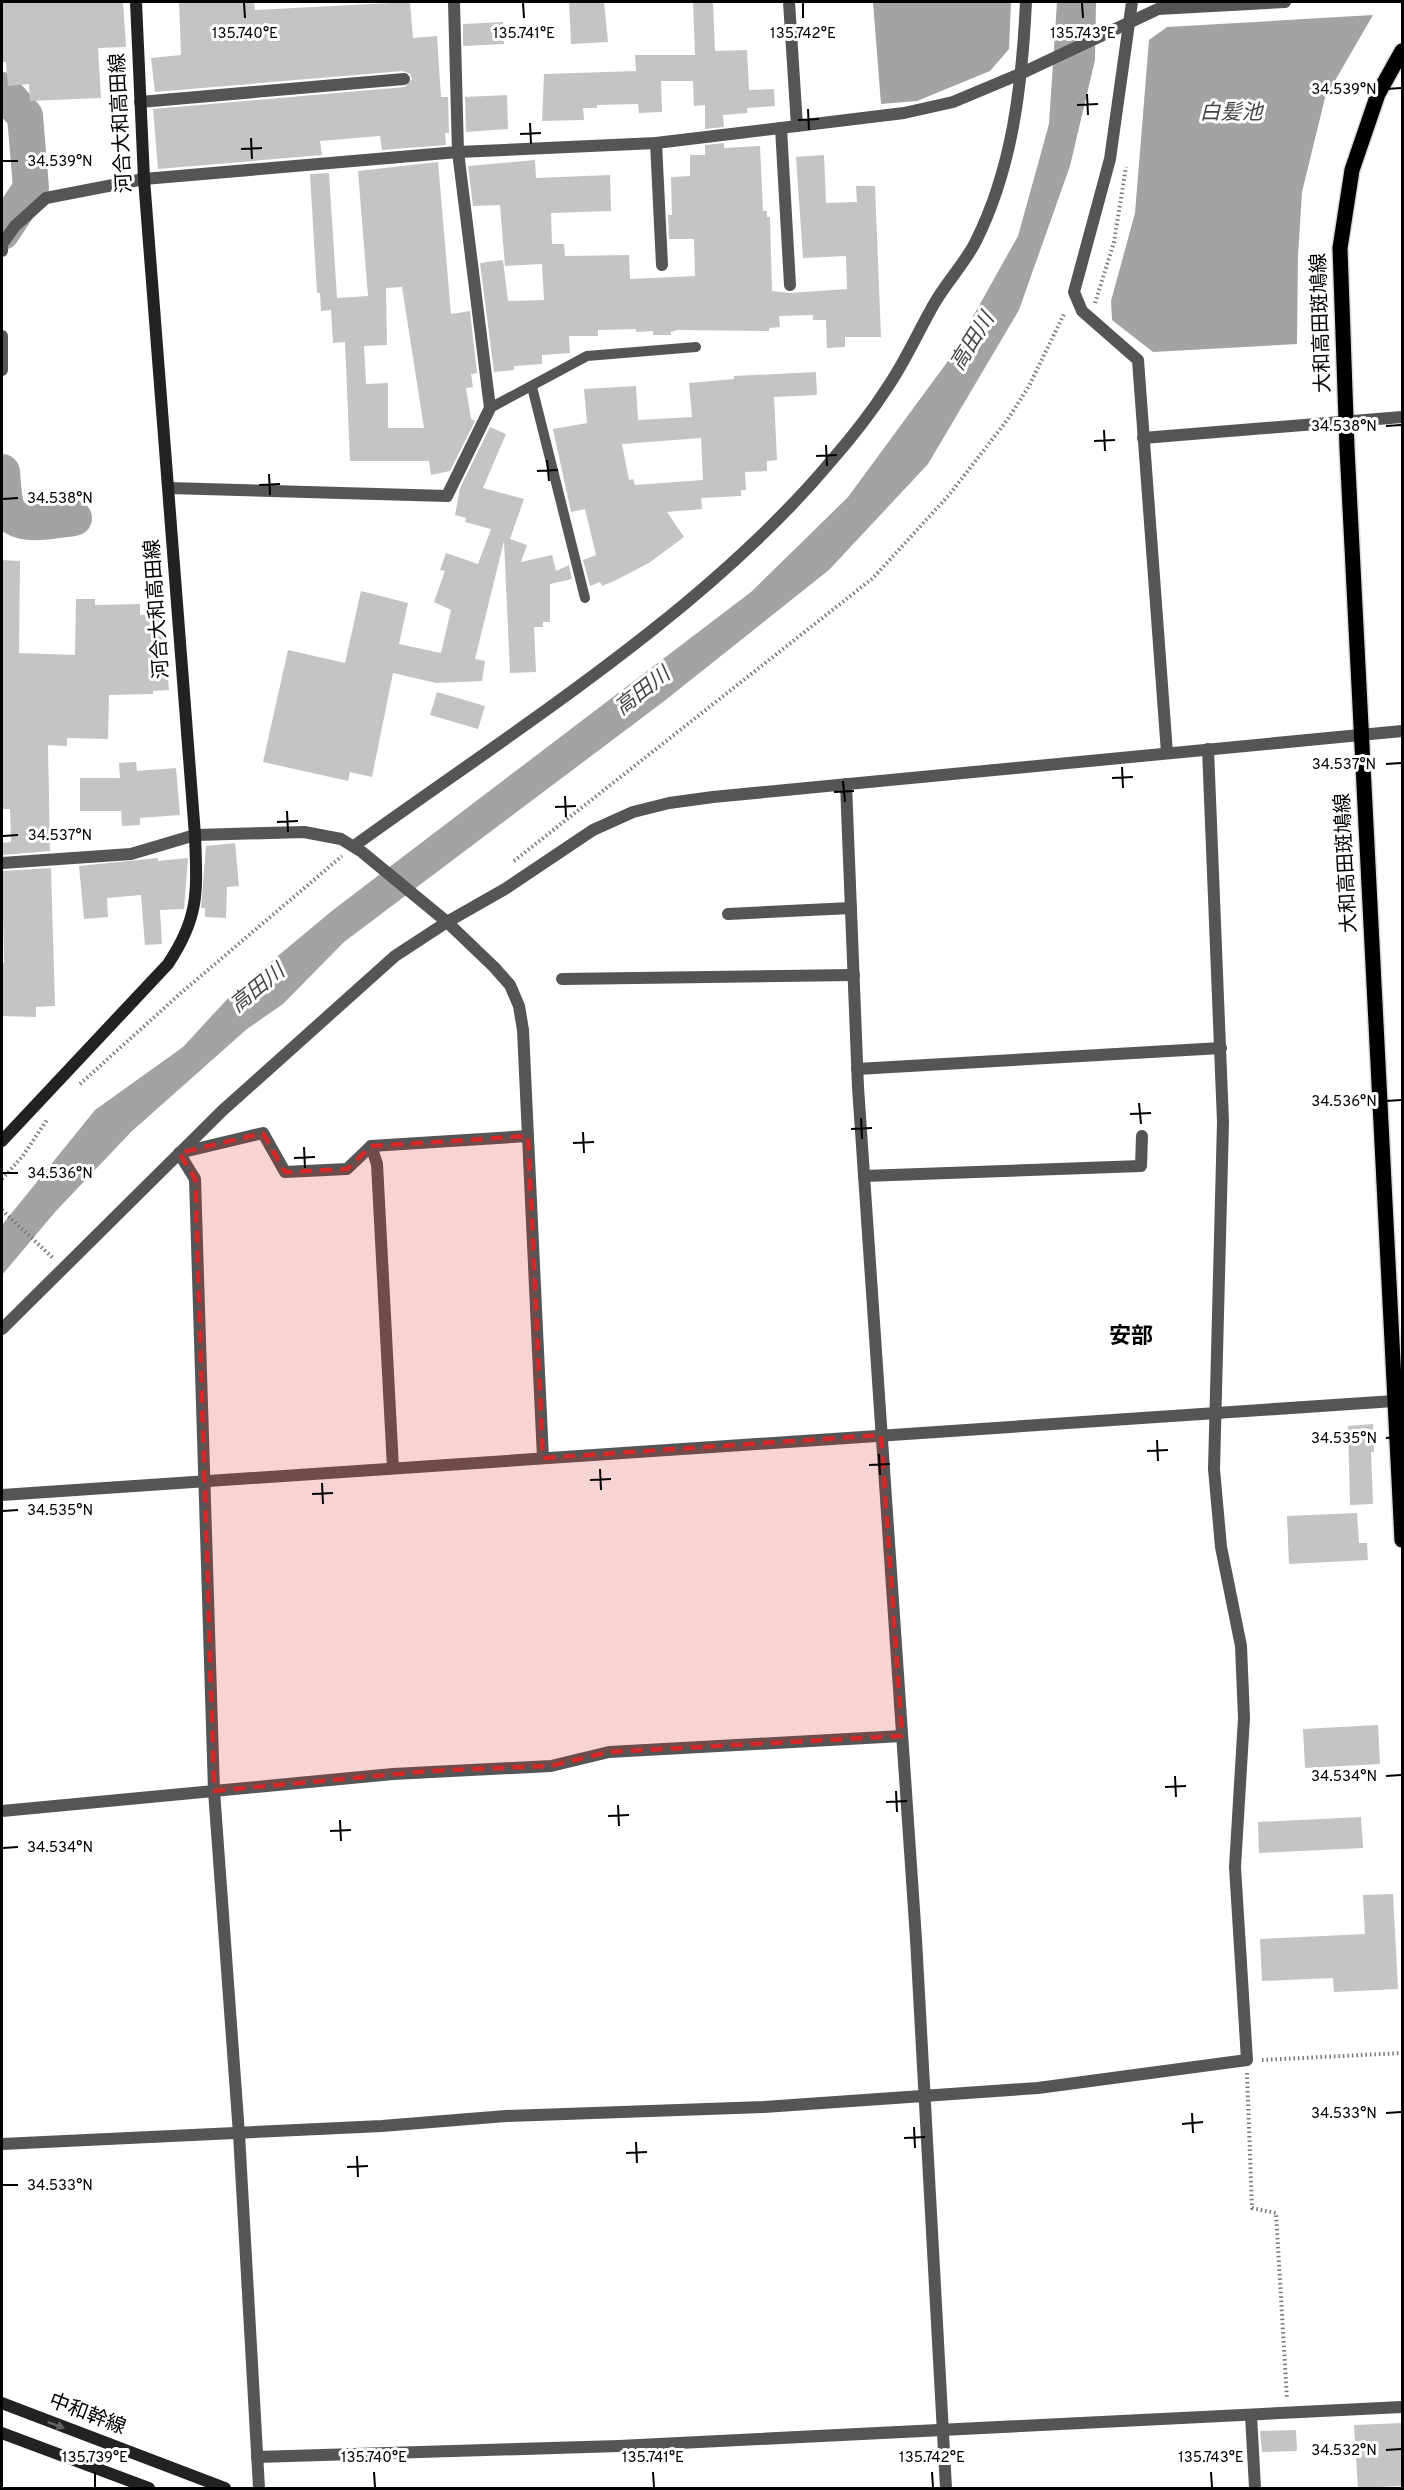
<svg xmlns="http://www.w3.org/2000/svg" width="1404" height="2490" font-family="Overpass,'Noto Sans JP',sans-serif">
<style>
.water{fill:#a3a3a3}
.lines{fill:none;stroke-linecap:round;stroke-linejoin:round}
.river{stroke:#a3a3a3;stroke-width:36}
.building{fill:#c4c4c4;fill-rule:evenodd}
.primary-casing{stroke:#dbdbdb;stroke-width:18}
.path{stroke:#777;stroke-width:4;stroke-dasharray:1.5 3;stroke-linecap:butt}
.lane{stroke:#555;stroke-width:10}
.street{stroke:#555;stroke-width:12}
.secondary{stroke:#222;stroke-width:12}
.primary{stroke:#000;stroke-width:15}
.oneway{fill:#646464}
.marked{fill:#d62828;fill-opacity:0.2;stroke:#d62828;stroke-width:4.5;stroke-dasharray:12 8;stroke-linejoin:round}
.ticks{fill:none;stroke:#000;stroke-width:2}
.labels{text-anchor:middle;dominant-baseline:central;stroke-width:6;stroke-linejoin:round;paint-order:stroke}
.street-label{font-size:20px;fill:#000;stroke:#fff}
.water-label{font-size:21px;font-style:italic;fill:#444;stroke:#fff}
.quarter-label{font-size:22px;font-weight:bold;fill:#000;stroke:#fff}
.ticks-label{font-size:15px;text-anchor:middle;fill:#000;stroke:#fff;stroke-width:6;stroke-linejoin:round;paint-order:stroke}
</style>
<rect width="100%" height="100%" fill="#fff"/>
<g class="water">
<path d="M 873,2 L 1011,2 L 1009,49 L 990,71 L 917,101 L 881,104 Z"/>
<path d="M 1057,2 L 1096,2 L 1095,60 L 1070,166 L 1019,310 L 928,464 L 829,570 L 663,702 L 344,942 L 283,1004 L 247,1029 L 131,1132 L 56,1211 L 2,1275 L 2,1225 L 95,1110 L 183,1047 L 231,995 L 333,910 L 751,592 L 848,497 L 948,361 L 1018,236 L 1049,124 Z"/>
<path d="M 1373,15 L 1325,98 L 1302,192 L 1298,256 L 1297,344 L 1153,352 L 1112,320 L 1111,301 L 1135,213 L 1149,40 L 1167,27 Z"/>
</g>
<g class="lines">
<g class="river">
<path d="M 2,90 L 25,116 L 31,188 L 2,232"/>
<path d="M 2,472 C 3,483 3,494 6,505 C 12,532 54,520 74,518"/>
</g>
</g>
<g class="building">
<path d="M 2,2 L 123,2 L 126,47 L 98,48 L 101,98 L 30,101 L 29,84 L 8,86 L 6,62 L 2,62 Z"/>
<path d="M 179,2 L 254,2 L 255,10 L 410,2 L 413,38 L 437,36 L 441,97 L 448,97 L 449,133 L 445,133 L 446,145 L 382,150 L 380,136 L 320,141 L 322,155 L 158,169 L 153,109 L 405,87 L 412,79 L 410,74 L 403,71 L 155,92 L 151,58 L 181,55 Z"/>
<path d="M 569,2 L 604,2 L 608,42 L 571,44 Z"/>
<path d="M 693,2 L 713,2 L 715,51 L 747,50 L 749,90 L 774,89 L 775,106 L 747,108 L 747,113 L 723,115 L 724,127 L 705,129 L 705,105 L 694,106 L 693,81 L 661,81 L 662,112 L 639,113 L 638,104 L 597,105 L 597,108 L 583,108 L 584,120 L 542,121 L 544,74 L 636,71 L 635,55 L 695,55 Z"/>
<path d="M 503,22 L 504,44 L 463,46 L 463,24 Z"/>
<path d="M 507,95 L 508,129 L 466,132 L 465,97 Z"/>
<path d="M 724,143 L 724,148 L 760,146 L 763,211 L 767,211 L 767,217 L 770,217 L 772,291 L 790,293 L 847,289 L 846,256 L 803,258 L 796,157 L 824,155 L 826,203 L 857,202 L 856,186 L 875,186 L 881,337 L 845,337 L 845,347 L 827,348 L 826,320 L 813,320 L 813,315 L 779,316 L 780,327 L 769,328 L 769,331 L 677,330 L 671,332 L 671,335 L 653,335 L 653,331 L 636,332 L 636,329 L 598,330 L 598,336 L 569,336 L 570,353 L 542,355 L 542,364 L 514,366 L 514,370 L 494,372 L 480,263 L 503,260 L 508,301 L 544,300 L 542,264 L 505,266 L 500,205 L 473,206 L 468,166 L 535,160 L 536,178 L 610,175 L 611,211 L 551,213 L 552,244 L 564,244 L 565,256 L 629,255 L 630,279 L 695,276 L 694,239 L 669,239 L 668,215 L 672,215 L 671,177 L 690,176 L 690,155 L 705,155 L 705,145 Z"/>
<path d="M 438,162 L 451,314 L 470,311 L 477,373 L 471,374 L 473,387 L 466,388 L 471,419 L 475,421 L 450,471 L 431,475 L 429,461 L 350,461 L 345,342 L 333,343 L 331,310 L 321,311 L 320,293 L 317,293 L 310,174 L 329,173 L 337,298 L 368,296 L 358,171 ZM 402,287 L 424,428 L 388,428 L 388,383 L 366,384 L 364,346 L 387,345 L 386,288 Z"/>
<path d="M 816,372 L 817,395 L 774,397 L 777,460 L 767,461 L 767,471 L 745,472 L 746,490 L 741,490 L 741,496 L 701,498 L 702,509 L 667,512 L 684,537 L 649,563 L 614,581 L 602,586 L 600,582 L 590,586 L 583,560 L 596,555 L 585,509 L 571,512 L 553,429 L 587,423 L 584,389 L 636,386 L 638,420 L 692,417 L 689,383 L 734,379 L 734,376 ZM 701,438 L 703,480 L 635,485 L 633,479 L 629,480 L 622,444 Z"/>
<path d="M 490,427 L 506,434 L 483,488 L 524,499 L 510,539 L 527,545 L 521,562 L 552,555 L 556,571 L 569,565 L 572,579 L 550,584 L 550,622 L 543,622 L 543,627 L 534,627 L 536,672 L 510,673 L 504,541 L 475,659 L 485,661 L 482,681 L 436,683 L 393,673 L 372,777 L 350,772 L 348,781 L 263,762 L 288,650 L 345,663 L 361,591 L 408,603 L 399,644 L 441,653 L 451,610 L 434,602 L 445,571 L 440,570 L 446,553 L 478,564 L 491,529 L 465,522 L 466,518 L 455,515 L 460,488 Z"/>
<path d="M 2,560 L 20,561 L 19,653 L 75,655 L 76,599 L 95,599 L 95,605 L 140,604 L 140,615 L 163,614 L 169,690 L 153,691 L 153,694 L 109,695 L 108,739 L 67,738 L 67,746 L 48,745 L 50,851 L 2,855 L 2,843 L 11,842 L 10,809 L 2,809 Z"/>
<path d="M 437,692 L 485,706 L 478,729 L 430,715 Z"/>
<path d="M 136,762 L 137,771 L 176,768 L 180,815 L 140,818 L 140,825 L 122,826 L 121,811 L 80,811 L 80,778 L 120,778 L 119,763 Z"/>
<path d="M 235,843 L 239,886 L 227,887 L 226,918 L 205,917 L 205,908 L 201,908 L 206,846 Z"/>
<path d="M 158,858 L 158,861 L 188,858 L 184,909 L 160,910 L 162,944 L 145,945 L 141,895 L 107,898 L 108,917 L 84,919 L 79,866 Z"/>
<path d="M 51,868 L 55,1006 L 36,1007 L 36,1017 L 2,1016 L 2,963 L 4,963 L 2,871 Z"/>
<path d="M 1373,1424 L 1374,1452 L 1371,1452 L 1373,1504 L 1350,1505 L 1348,1426 Z"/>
<path d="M 1357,1513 L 1359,1543 L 1367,1543 L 1368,1560 L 1289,1564 L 1287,1516 Z"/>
<path d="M 1378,1725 L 1380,1764 L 1305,1768 L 1303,1729 Z"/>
<path d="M 1361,1817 L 1363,1848 L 1259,1853 L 1258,1822 Z"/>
<path d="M 1393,1894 L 1398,1989 L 1334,1992 L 1333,1978 L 1262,1981 L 1260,1939 L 1365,1934 L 1363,1895 Z"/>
<path d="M 1402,2423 L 1402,2486 L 1358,2488 L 1354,2425 Z"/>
<path d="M 1296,2430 L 1297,2451 L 1262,2452 L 1260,2431 Z"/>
</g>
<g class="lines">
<g class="primary-casing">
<path id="primary" d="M 1402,51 L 1378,94 L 1352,170 L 1340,248 L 1347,448 L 1402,1540"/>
</g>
<g class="path">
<path d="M 1095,303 L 1114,242 L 1126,167"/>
<path d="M 514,861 L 873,578 L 949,495 L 1008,419 L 1029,386 L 1065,312"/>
<path d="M 80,1084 L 182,992 L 342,856"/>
<path d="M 2,1179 L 22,1157 L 47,1120"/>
<path d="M 2,1210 L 54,1259"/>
<path d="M 1262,2060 L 1402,2053"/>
<path d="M 1247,2073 L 1252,2208 L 1276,2213 L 1287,2399"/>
</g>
<g class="lane">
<path d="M 532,387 L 585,598"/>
<path d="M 490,408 L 587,356 L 696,347"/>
</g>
<g class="street">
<path d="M 789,2 L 797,126"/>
<path d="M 1132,2 L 1110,159 L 1074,292 L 1082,311 L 1138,360 L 1167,753"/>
<path d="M 140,102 L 404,79"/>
<path d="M 781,128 L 790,285"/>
<path d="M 656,143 L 662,265"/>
<path d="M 2,251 L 2,244 L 15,226 L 46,198 L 144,179 L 458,152 L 656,143 L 904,113 L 953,102 L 1022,73 L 1158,9 L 1285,2"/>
<path d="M 2,336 L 2,370"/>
<path d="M 1143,438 L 1402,417"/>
<path d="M 169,488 L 447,496 L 490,408 L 458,152 L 454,2"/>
<path d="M 846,784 L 858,1087 L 916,1939 L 946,2488"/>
<path d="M 354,846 C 513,731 706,611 832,460 C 852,437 871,413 887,388 C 905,362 918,332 934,304 C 946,283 964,264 975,243 C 1013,168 1022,84 1026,2"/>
<path d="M 2,863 L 131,854 L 195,835 L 304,832 L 341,839 L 362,852 L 447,922 L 494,967 L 510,985 L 519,1006 L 523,1030 L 543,1458"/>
<path d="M 728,914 L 851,908"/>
<path d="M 562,979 L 854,975"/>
<path d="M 857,1069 L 1221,1048"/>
<path d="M 371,1146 L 377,1164 L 393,1468"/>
<path d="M 864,1176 L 1141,1166 L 1142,1136"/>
<path d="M 2,1329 L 222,1111 L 395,956 L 447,922 L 505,889 L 593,830 L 633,812 L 669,803 L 713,797 L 1402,731"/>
<path d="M 2,1495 L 1394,1401"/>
<path d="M 2,1811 L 393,1774 L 551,1766 L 609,1752 L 902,1736"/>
<path d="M 2,2144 L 382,2126 L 506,2116 L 764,2107 L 1038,2088 L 1247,2060 L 1235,1867 L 1244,1718 L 1241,1646 L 1221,1547 L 1214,1469 L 1223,1122 L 1208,749"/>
<path d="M 1251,2415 L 1255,2488"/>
<path d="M 257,2457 L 619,2446 L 1402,2407"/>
<path d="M 259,2488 L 239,2134 L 214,1791 L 195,1179 L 179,1153 L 263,1133 L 285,1172 L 347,1169 L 371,1146 L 528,1136"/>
</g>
<g class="secondary">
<path d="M 2,1141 L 168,964 C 200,916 197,891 195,835 L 144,179 L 136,2"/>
<path d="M 2,2403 L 225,2488"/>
<path d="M 2,2433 L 149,2488"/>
</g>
<use href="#primary" class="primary"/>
</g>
<defs><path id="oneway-solid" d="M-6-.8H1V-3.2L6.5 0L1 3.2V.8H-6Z" transform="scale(1.5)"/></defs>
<use class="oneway" href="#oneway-solid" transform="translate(56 2425) rotate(21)"/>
<path class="marked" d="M 263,1133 L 285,1172 L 347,1169 L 371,1146 L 528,1136 L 543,1458 L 881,1435 L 902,1736 L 609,1752 L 551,1766 L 431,1771 L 214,1791 L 195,1179 L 179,1153 Z"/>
<path class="ticks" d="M 244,3 L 245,18M 523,3 L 524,18M 803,3 L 803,18M 1082,3 L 1083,18M 1386,89 L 1401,88M 1087,94 L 1088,115M 1077,105 L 1098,104M 808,109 L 809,130M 798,120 L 819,119M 530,123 L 531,144M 520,134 L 541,133M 251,138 L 252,159M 241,149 L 262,148M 3,161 L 18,161M 1386,426 L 1401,425M 1104,430 L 1105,451M 1094,441 L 1115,440M 826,445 L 827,466M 816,456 L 837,455M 547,460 L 549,481M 537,471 L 558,470M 269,474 L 270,495M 259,485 L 280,484M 3,499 L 18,498M 1386,764 L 1401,763M 1122,767 L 1123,788M 1112,778 L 1133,777M 843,781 L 845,802M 834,792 L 854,791M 565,796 L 566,817M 555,807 L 576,806M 287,811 L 288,832M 277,822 L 298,821M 3,836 L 18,835M 1386,1101 L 1401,1100M 1139,1103 L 1141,1124M 1130,1114 L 1151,1113M 861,1118 L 862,1139M 851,1129 L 872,1128M 583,1132 L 584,1153M 573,1143 L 594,1142M 304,1147 L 305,1168M 294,1158 L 315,1157M 3,1173 L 18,1173M 1386,1438 L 1401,1437M 1157,1440 L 1158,1461M 1147,1451 L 1168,1450M 879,1454 L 880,1475M 869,1465 L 890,1464M 600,1469 L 601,1490M 590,1480 L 611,1479M 322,1483 L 323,1504M 312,1494 L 333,1493M 3,1511 L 18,1510M 1175,1776 L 1176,1797M 1386,1776 L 1401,1775M 1165,1787 L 1186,1786M 896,1791 L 897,1812M 886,1802 L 907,1801M 618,1805 L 619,1826M 608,1816 L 629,1815M 340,1820 L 341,1841M 330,1831 L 351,1830M 3,1848 L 18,1847M 1192,2113 L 1193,2133M 1386,2113 L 1401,2112M 1182,2124 L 1203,2122M 914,2127 L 915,2148M 904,2138 L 925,2137M 636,2142 L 637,2163M 626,2153 L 647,2152M 357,2156 L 358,2177M 347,2167 L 368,2166M 3,2185 L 18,2185M 1386,2450 L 1401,2449M 95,2472 L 95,2487M 374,2472 L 375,2487M 653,2472 L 654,2487M 932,2472 L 933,2487M 1211,2472 L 1212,2487"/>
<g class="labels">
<g class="street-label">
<text transform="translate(122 123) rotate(-93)">河合大和高田線</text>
<text transform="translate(1322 323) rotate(-92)">大和高田斑鳩線</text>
<text transform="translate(158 609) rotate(-94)">河合大和高田線</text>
<text transform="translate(1347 863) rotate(-93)">大和高田斑鳩線</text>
<text transform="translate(87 2415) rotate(21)">中和幹線</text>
</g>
<g class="water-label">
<text x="1231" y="113">白髪池</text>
<text transform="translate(973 342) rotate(-58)">高田川</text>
<text transform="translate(643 692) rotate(-38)">高田川</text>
<text transform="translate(258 989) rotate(-39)">高田川</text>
</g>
<g class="quarter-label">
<text x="1131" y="1337">安部</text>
</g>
</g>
<g class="ticks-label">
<text x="245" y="38">135.740°E</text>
<text x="524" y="38">135.741°E</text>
<text x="803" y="38">135.742°E</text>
<text x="1083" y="38">135.743°E</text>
<text x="1344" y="94">34.539°N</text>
<text x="60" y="166">34.539°N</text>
<text x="1344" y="431">34.538°N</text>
<text x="60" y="503">34.538°N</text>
<text x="1344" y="769">34.537°N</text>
<text x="60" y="840">34.537°N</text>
<text x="1344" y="1106">34.536°N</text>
<text x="60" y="1178">34.536°N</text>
<text x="1344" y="1443">34.535°N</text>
<text x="60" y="1515">34.535°N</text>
<text x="1344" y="1781">34.534°N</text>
<text x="60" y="1852">34.534°N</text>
<text x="1344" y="2118">34.533°N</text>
<text x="60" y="2190">34.533°N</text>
<text x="1344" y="2455">34.532°N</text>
<text x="95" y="2462">135.739°E</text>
<text x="374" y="2462">135.740°E</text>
<text x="653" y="2462">135.741°E</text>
<text x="932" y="2462">135.742°E</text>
<text x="1211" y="2462">135.743°E</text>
</g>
<rect width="1404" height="2490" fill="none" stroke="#000000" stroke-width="6"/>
</svg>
